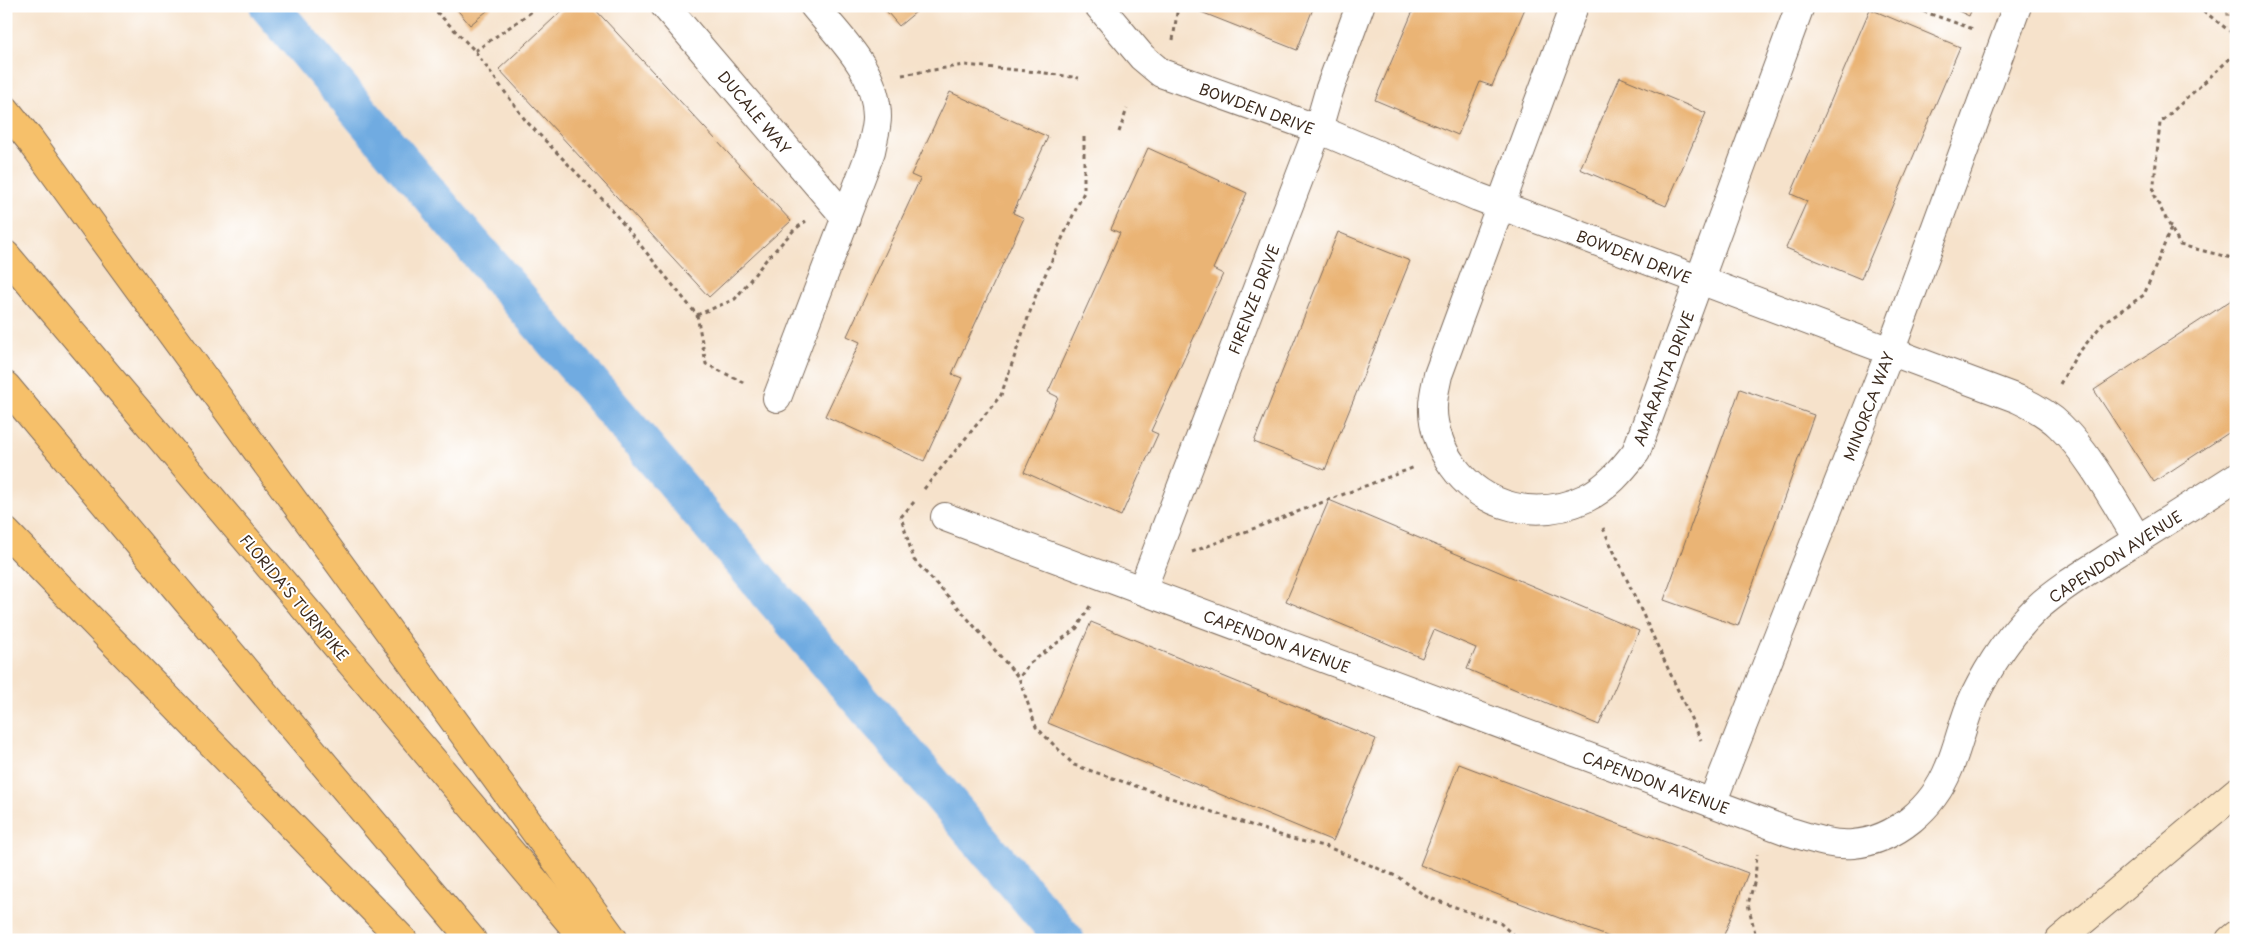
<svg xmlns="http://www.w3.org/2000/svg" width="2242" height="946" font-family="'Playpen Sans',sans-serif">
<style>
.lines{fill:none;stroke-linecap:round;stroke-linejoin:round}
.canal{stroke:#70abe1;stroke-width:39}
.building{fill:#eab474}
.street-casing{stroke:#7c6a5b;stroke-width:30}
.secondary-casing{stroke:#7c6a5b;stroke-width:30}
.highway-casing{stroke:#7c6a5b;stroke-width:30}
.path{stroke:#7c6a5b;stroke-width:3;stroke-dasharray:4 4;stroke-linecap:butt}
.street{stroke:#fff;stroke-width:28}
.secondary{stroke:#fbe6c4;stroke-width:28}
.highway{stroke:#f6c06b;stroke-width:28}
.labels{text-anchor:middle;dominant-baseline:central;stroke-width:4;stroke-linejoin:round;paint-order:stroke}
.street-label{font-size:15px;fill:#3b2a1e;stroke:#fff}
</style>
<rect width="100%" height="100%" fill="#fff"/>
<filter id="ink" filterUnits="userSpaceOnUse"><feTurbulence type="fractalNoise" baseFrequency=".02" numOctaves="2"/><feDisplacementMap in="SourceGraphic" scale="10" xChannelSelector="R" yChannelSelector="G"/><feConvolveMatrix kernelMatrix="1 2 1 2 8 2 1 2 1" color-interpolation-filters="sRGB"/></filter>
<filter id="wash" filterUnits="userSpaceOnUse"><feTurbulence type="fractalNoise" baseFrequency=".0096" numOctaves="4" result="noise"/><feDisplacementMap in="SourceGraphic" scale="20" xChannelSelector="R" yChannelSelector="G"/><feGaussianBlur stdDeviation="1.12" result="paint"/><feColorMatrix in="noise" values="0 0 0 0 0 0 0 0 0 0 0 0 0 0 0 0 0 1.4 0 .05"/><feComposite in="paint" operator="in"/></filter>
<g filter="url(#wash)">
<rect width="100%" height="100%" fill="#f6e2cb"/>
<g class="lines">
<path class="canal" d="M 269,6 L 1065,940"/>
</g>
<g id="blocks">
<g class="building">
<path d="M 454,6 L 493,6 L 470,25 Z"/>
<path d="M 567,6 L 592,6 L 791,221 L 709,297 L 499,69 Z"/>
<path d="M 882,6 L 923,6 L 899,26 Z"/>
<path d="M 1197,6 L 1314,6 L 1297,50 L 1196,10 Z"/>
<path d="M 1415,6 L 1526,6 L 1492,86 L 1480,82 L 1458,135 L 1375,100 Z"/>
<path d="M 1948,6 L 1973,6 L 1969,16 Z"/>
<rect x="2227" y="6" width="9" height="9"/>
<path d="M 1870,9 L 1960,47 L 1861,279 L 1786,248 L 1807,201 L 1791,194 Z"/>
<path d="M 1620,77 L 1706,113 L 1666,206 L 1580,169 Z"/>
<path d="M 950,92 L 1048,137 L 1013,213 L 1024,218 L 952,374 L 962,378 L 924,461 L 825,416 L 860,342 L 847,336 L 920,179 L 911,175 Z"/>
<path d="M 1148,148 L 1247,193 L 1213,269 L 1223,274 L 1151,431 L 1158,434 L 1121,516 L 1024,472 L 1058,397 L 1048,392 L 1120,233 L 1111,229 Z"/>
<path d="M 1338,232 L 1410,261 L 1325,470 L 1254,442 Z"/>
<path d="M 2236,297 L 2236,428 L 2154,482 L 2094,390 Z"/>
<path d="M 1740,389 L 1814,415 L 1738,626 L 1664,600 Z"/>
<path d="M 1329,500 L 1639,631 L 1599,725 L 1467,669 L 1476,648 L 1434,630 L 1422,658 L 1286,601 Z"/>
<path d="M 1091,622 L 1376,739 L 1333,841 L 1048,723 Z"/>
<path d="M 1459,764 L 1748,873 L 1722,940 L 1617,940 L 1420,865 Z"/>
</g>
</g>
</g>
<g filter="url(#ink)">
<use href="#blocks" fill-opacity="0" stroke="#7c6a5b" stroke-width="1"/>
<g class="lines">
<g class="street-casing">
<g id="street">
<path d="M 665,6 L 846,218"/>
<path d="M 1099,6 L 1142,57 L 1161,73 L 1318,129 L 1478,197 L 2018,399 C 2033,406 2048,414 2060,426 C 2091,456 2115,503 2138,540"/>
<path d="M 1574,6 L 1438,375 C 1436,385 1433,396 1433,406 C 1432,426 1441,450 1453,466 C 1484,509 1538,521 1586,498 C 1607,488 1622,470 1636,452 L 1800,6"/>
<path d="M 777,398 L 871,151 C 873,140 877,128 877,117 C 877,71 841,39 814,6"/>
<path d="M 945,517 L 1787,831 C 1808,837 1830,846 1853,844 C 1896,840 1933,808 1949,768 C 1959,745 1963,720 1974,697 C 1990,664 2010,634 2037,608 C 2059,588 2086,572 2111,556 C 2153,530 2194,504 2236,477"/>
<path d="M 1142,590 L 1318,129 L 1329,91 L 1360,6"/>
<path d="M 1712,803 L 1890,352 L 2017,6"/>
</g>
</g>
<g class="secondary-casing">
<g id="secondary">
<path d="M 2060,940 L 2236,792"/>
<path d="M 2230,940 L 2236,935"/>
</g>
</g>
<g class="highway-casing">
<g id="highway">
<path d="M 6,110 L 31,141 L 614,940"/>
<path d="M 6,255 L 585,940"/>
<path d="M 6,386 L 472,940"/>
<path d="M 6,532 L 403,940"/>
</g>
</g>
<g class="path">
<path d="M 431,6 L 475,51 L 526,121 L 607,204 L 697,315 L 706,364 L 747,384"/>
<path d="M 1908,6 L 1973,29"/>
<path d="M 2197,6 L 2236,36"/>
<path d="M 1173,40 L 1178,6"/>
<path d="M 475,51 L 540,6"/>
<path d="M 2236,53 L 2160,123 L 2153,194 L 2180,245 L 2232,258 L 2236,256"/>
<path d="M 902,75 L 964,65 L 1038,72 L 1079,78"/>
<path d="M 1119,132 L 1127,109"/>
<path d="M 697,315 L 735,299 L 766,260 L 794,230 L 806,221"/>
<path d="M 2060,384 L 2076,356 L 2104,322 L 2144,295 L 2171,228"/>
<path d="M 924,489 L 1001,395 L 1037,292 L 1084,192 L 1084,134"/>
<path d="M 914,502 L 901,517 L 914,560 L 956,605 L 1019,678"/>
<path d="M 1603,528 L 1701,740"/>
<path d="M 1192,552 L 1415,467"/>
<path d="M 1090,606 L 1077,628 L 1029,664 L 1019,678 L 1036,727 L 1074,765 L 1292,839 L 1328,847 L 1398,877 L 1427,897 L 1500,923 L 1519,940"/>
<path d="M 1754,940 L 1756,937 L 1748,904 L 1755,880 L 1757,854"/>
</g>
<use href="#street" class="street"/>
<use href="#secondary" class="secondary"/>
<use href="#highway" class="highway"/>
</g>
</g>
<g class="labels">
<g class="street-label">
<text transform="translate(1257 108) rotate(20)">BOWDEN DRIVE</text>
<text transform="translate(755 112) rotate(50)">DUCALE WAY</text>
<text transform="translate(1634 256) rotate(21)">BOWDEN DRIVE</text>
<text transform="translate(1253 299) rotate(-69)">FIRENZE DRIVE</text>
<text transform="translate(1663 378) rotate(-69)">AMARANTA DRIVE</text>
<text transform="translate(1868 406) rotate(-69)">MINORCA WAY</text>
<text transform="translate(2115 556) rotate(-33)">CAPENDON AVENUE</text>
<text transform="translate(295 597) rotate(50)">FLORIDA'S TURNPIKE</text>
<text transform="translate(1277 641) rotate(20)">CAPENDON AVENUE</text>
<text transform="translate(1656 782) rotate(20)">CAPENDON AVENUE</text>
</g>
</g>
<rect width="2242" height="946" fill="none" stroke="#fff" stroke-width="25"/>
</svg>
